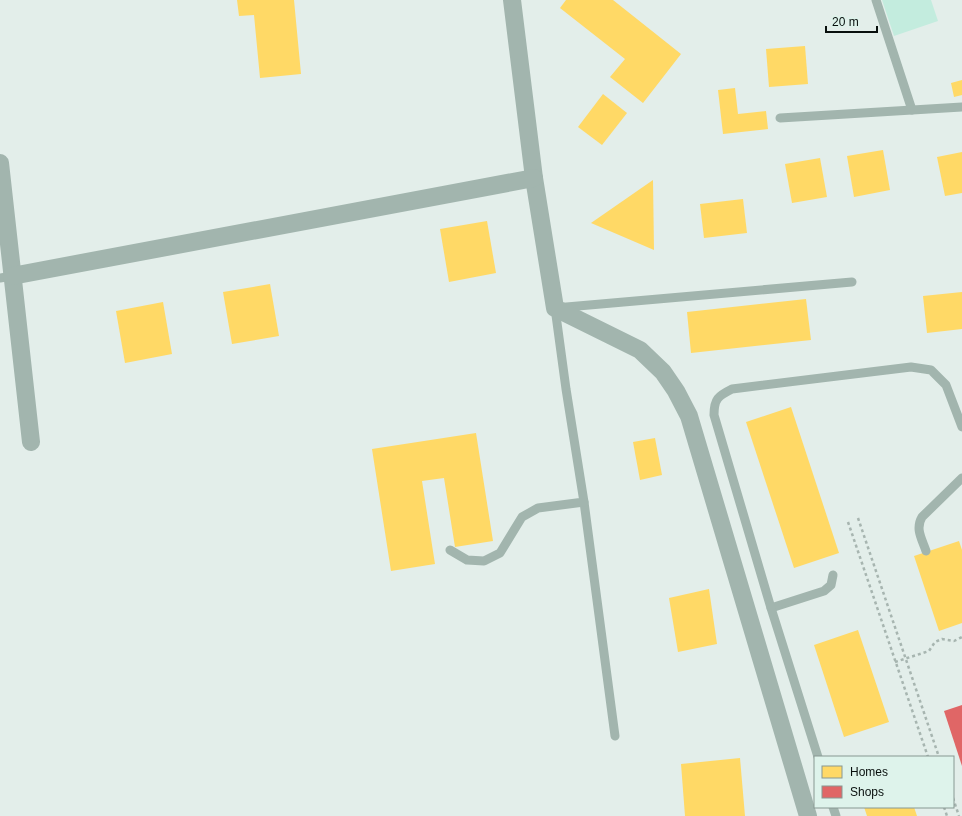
<svg xmlns="http://www.w3.org/2000/svg" width="962" height="816" font-family="Helvetica,sans-serif">
<style>
.pitch{fill:#c3ecde}
.homes{fill:#ffd966}
.shops{fill:#e06666}
.lines{fill:none;stroke-linecap:round;stroke-linejoin:round}
.path{stroke:#a7b5b0;stroke-width:2.5;stroke-dasharray:3 3;stroke-linecap:butt}
.service{stroke:#a2b5ae;stroke-width:9}
.minor{stroke:#a2b5ae;stroke-width:18}
</style>
<rect width="100%" height="100%" fill="#e3eeea"/>
<path class="pitch" d="M 882,0 L 931,0 L 938,21 L 894,36 Z"/>
<g class="homes">
<path d="M 237,0 L 294,0 L 301,74 L 260,78 L 254,15 L 239,16 Z"/>
<path d="M 566,0 L 613,0 L 681,54 L 643,103 L 610,77 L 625,59 L 560,8 Z"/>
<path d="M 805,46 L 808,84 L 769,87 L 766,49 Z"/>
<path d="M 962,80 L 962,95 L 954,97 L 951,83 Z"/>
<path d="M 735,88 L 738,114 L 766,111 L 768,129 L 723,134 L 718,90 Z"/>
<path d="M 603,94 L 627,113 L 602,145 L 578,127 Z"/>
<path d="M 883,150 L 890,190 L 854,197 L 847,156 Z"/>
<path d="M 962,152 L 962,193 L 945,196 L 937,157 Z"/>
<path d="M 820,158 L 827,197 L 792,203 L 785,164 Z"/>
<path d="M 653,180 L 654,250 L 591,223 Z"/>
<path d="M 743,199 L 747,233 L 704,238 L 700,204 Z"/>
<path d="M 487,221 L 496,273 L 449,282 L 440,229 Z"/>
<path d="M 270,284 L 279,336 L 232,344 L 223,292 Z"/>
<path d="M 962,292 L 962,329 L 927,333 L 923,296 Z"/>
<path d="M 806,299 L 811,340 L 691,353 L 687,312 Z"/>
<path d="M 163,302 L 172,354 L 125,363 L 116,311 Z"/>
<path d="M 791,407 L 839,553 L 794,568 L 746,422 Z"/>
<path d="M 476,433 L 493,541 L 455,547 L 444,478 L 422,481 L 435,564 L 391,571 L 372,449 Z"/>
<path d="M 655,438 L 662,475 L 640,480 L 633,442 Z"/>
<path d="M 959,541 L 962,550 L 962,623 L 939,631 L 914,556 Z"/>
<path d="M 709,589 L 717,644 L 678,652 L 669,598 Z"/>
<path d="M 858,630 L 889,722 L 844,737 L 814,645 Z"/>
<path d="M 740,758 L 745,816 L 685,816 L 681,764 Z"/>
<path d="M 864,807 L 914,807 L 917,816 L 867,816 Z"/>
</g>
<path class="shops" d="M 962,705 L 962,766 L 944,711 Z"/>
<g class="lines">
<g class="path">
<path d="M 858,518 L 939,757"/>
<path d="M 848,522 L 928,757"/>
<path d="M 895,662 L 929,651 L 935,642 L 942,639 L 954,641 L 962,637"/>
<path d="M 953,798 L 959,816"/>
<path d="M 944,807 L 947,816"/>
</g>
<g class="service">
<path d="M 876,0 L 912,110"/>
<path d="M 780,118 L 962,107"/>
<path d="M 0,278 L 12,276"/>
<path d="M 584,502 L 615,736"/>
<path d="M 450,550 L 467,560 L 484,561 L 500,553 L 522,517 L 538,508 L 584,502 L 566,389 L 555,308 L 852,282"/>
<path d="M 926,551 C 922,539 915,529 922,517 L 962,478"/>
<path d="M 771,608 L 824,591 L 831,585 L 833,575"/>
<path d="M 818,757 L 771,608 L 714,415 C 714,399 718,396 732,389 L 911,367 L 931,370 L 946,385 L 962,427"/>
<path d="M 833,807 L 836,816"/>
</g>
<g class="minor">
<path d="M 512,0 L 534,178 L 555,308 L 640,350 L 663,372 L 676,391 L 689,416 L 808,816"/>
<path d="M 0,163 L 31,442"/>
<path d="M 12,276 L 534,178"/>
</g>
</g>
<rect x="814" y="756" width="140" height="52" fill="#def3eb" stroke="#889892"/>
<rect x="822" y="766" width="20" height="12" fill="#ffd966" stroke="#889892"/>
<text x="850" y="776" font-size="12" fill="#080f0d">Homes</text>
<rect x="822" y="786" width="20" height="12" fill="#e06666" stroke="#889892"/>
<text x="850" y="796" font-size="12" fill="#080f0d">Shops</text>
<path d="M826 26v6h51v-6" fill="none" stroke="#080f0d" stroke-width="2"/>
<text x="832" y="26" font-size="12" fill="#080f0d" stroke="#def3eb" stroke-width="3" paint-order="stroke">20 m</text>
</svg>
